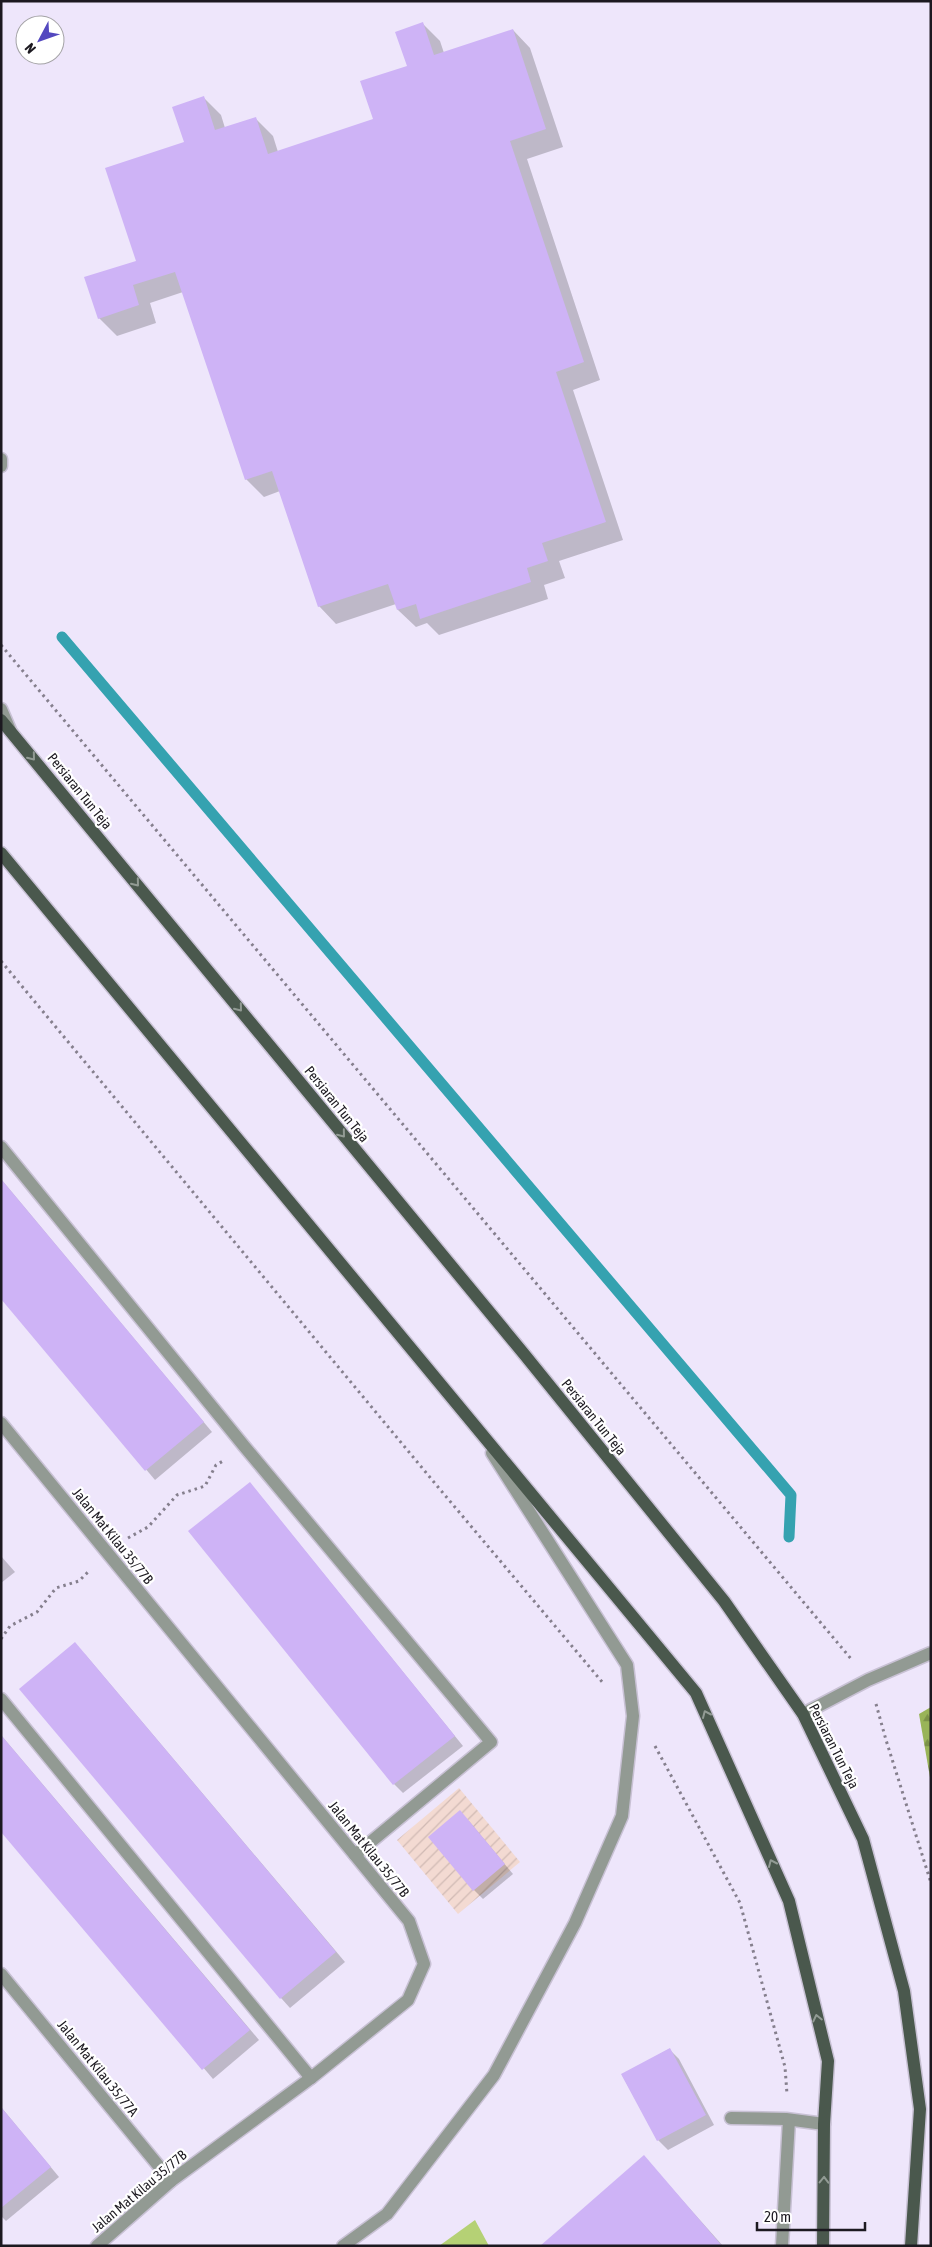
<svg xmlns="http://www.w3.org/2000/svg" width="932" height="2247" font-family="'Asap Condensed',sans-serif">
<style>
.industrial{fill:url(#industrial-furrows)}
.grass{fill:#b5d175}
.forest{fill:url(#forest-firs)}
.shadow{fill:#0003}
.lines{fill:none;stroke-linecap:round;stroke-linejoin:round}
.stream{stroke:#35a2b0;stroke-width:11}
.building{fill:#ceb3f6}
.lane-casing{stroke:#c8c1d4;stroke-width:15}
.street-casing{stroke:#c8c1d4;stroke-width:15}
.primary-casing{stroke:#c8c1d4;stroke-width:15}
.path{stroke:#857f8d;stroke-width:3;stroke-dasharray:2.5 4;stroke-linecap:butt}
.lane{stroke:#929a93;stroke-width:12}
.street{stroke:#929a93;stroke-width:12}
.primary{stroke:#4a584d;stroke-width:12}
.oneway{stroke:#929b94}
.labels{text-anchor:middle;dominant-baseline:central;stroke-width:4.5;stroke-linejoin:round;paint-order:stroke}
.street-label{font-size:14px;fill:#1c1920;stroke:#fff}
</style>
<defs>
<pattern id="industrial-furrows" width="10" height="10" patternUnits="userSpaceOnUse" patternTransform="scale(1.25)"><rect width="10" height="10" fill="#f3dad2"/><path d="M-1 1l2-2M0 10L10 0M9 11l2-2" fill="none" stroke="#d0bab4"/></pattern>
<pattern id="forest-firs" width="22" height="20" patternUnits="userSpaceOnUse" patternTransform="scale(1.25)"><rect width="22" height="20" fill="#99b458"/><path d="M5 1l3.5 6h-7zM16 11l3.5 6h-7z" fill="#7c9248"/></pattern>
</defs>
<rect width="100%" height="100%" fill="#eee6fb"/>
<path class="industrial" d="M 459,1788 L 520,1862 L 458,1914 L 397,1840 Z"/>
<path class="grass" d="M 475,2220 L 489,2246 L 439,2246 Z"/>
<path class="forest" d="M 931,1707 L 931,1783 L 919,1714 Z"/>
<g class="shadow">
<path d="M 423,24 L 440,41 L 444,53 L 513,30 L 530,48 L 563,147 L 527,159 L 600,380 L 573,390 L 623,540 L 559,561 L 565,578 L 544,585 L 548,599 L 439,635 L 427,623 L 416,627 L 398,610 L 396,604 L 336,624 L 319,606 L 280,491 L 264,497 L 246,479 L 183,292 L 150,303 L 156,323 L 117,336 L 99,318 L 138,261 L 204,98 L 221,115 L 225,128 L 255,118 L 273,136 L 278,152 L 375,120 L 408,67 Z"/>
<path d="M 1,1179 L 212,1432 L 155,1480 L 1,1297 Z"/>
<path d="M 250,1483 L 463,1746 L 403,1793 L 394,1784 Z"/>
<path d="M 1,1556 L 15,1572 L 1,1583 Z"/>
<path d="M 84,1653 L 345,1962 L 290,2008 L 281,1998 Z"/>
<path d="M 1,1735 L 259,2040 L 213,2079 L 1,1830 Z"/>
<path d="M 469,1821 L 513,1874 L 483,1899 L 474,1890 Z"/>
<path d="M 669,2049 L 679,2059 L 714,2125 L 668,2150 L 658,2140 L 622,2075 Z"/>
<path d="M 1,2107 L 59,2177 L 6,2221 L 1,2216 Z"/>
<path d="M 644,2157 L 723,2246 L 542,2246 Z"/>
</g>
<g class="lines">
<path class="stream" d="M 62,637 L 791,1495 L 789,1537"/>
</g>
<g class="building">
<path d="M 423,22 L 434,55 L 513,29 L 546,129 L 510,141 L 584,362 L 556,372 L 606,522 L 542,543 L 548,561 L 527,568 L 531,582 L 420,619 L 416,604 L 397,610 L 388,584 L 318,607 L 272,471 L 245,480 L 175,272 L 133,285 L 139,305 L 98,319 L 84,277 L 136,261 L 105,168 L 184,142 L 172,107 L 204,96 L 215,130 L 256,117 L 268,154 L 373,119 L 360,81 L 407,66 L 395,32 Z"/>
<path d="M 1,1179 L 204,1422 L 145,1471 L 1,1299 Z"/>
<path d="M 250,1482 L 455,1736 L 393,1785 L 188,1531 Z"/>
<path d="M 75,1642 L 336,1952 L 280,1999 L 19,1689 Z"/>
<path d="M 1,1735 L 250,2030 L 202,2070 L 1,1832 Z"/>
<path d="M 460,1810 L 505,1864 L 473,1891 L 428,1837 Z"/>
<path d="M 670,2048 L 706,2115 L 657,2141 L 621,2074 Z"/>
<path d="M 1,2107 L 51,2167 L 1,2208 Z"/>
<path d="M 644,2155 L 722,2246 L 540,2246 Z"/>
</g>
<g class="lines">
<g class="lane-casing">
<g id="lane">
<path d="M 1,1147 L 244,1446 L 491,1742 L 355,1855"/>
<path d="M 1,1699 L 311,2078"/>
<path d="M 731,2118 L 786,2119 L 824,2124"/>
<path d="M 782,2246 L 789,2120"/>
</g>
</g>
<g class="street-casing">
<g id="street">
<path d="M 1,459 L 1,466"/>
<path d="M 1,709 L 10,730"/>
<path d="M 1,1423 L 409,1921 L 424,1964 L 408,2000 L 311,2078 L 171,2181 L 97,2246"/>
<path d="M 803,1714 L 868,1680 L 931,1653"/>
<path d="M 1,1974 L 171,2181"/>
<path d="M 343,2246 L 387,2214 L 494,2075 L 575,1923 L 622,1816 L 633,1716 L 627,1665 L 492,1453"/>
</g>
</g>
<g class="primary-casing">
<g id="primary">
<path d="M 1,720 L 524,1354 L 724,1601 L 803,1714 L 863,1839 L 904,1991 L 920,2109 L 911,2246"/>
<path d="M 1,853 L 696,1693 L 789,1901 L 828,2061 L 824,2124 L 823,2246"/>
</g>
</g>
<g class="path">
<path d="M 1,645 L 852,1660"/>
<path d="M 1,961 L 438,1487 L 603,1683"/>
<path d="M 128,1538 L 148,1527 L 177,1495 L 205,1486 L 216,1465 L 223,1461"/>
<path d="M 1,1639 L 10,1626 L 37,1612 L 56,1588 L 79,1581 L 89,1571"/>
<path d="M 876,1704 L 886,1740 L 931,1883"/>
<path d="M 655,1746 L 740,1903 L 785,2067 L 787,2094"/>
</g>
<use href="#lane" class="lane"/>
<use href="#street" class="street"/>
<use href="#primary" class="primary"/>
</g>
<defs><path id="oneway-chevron" d="M-2-3.5L2.5 0L-2 3.5" fill="none" stroke-width="1.6" stroke-linecap="round" stroke-linejoin="round" transform="scale(1.25)"/></defs>
<g class="oneway">
<use href="#oneway-chevron" transform="translate(32 757) rotate(51)"/>
<use href="#oneway-chevron" transform="translate(136 883) rotate(51)"/>
<use href="#oneway-chevron" transform="translate(239 1008) rotate(51)"/>
<use href="#oneway-chevron" transform="translate(342 1134) rotate(51)"/>
<use href="#oneway-chevron" transform="translate(706 1714) rotate(-114)"/>
<use href="#oneway-chevron" transform="translate(772 1863) rotate(-114)"/>
<use href="#oneway-chevron" transform="translate(817 2018) rotate(-103)"/>
<use href="#oneway-chevron" transform="translate(824 2180) rotate(-89)"/>
</g>
<g class="labels">
<g class="street-label">
<text transform="translate(80 791) rotate(51)">Persiaran Tun Teja</text>
<text transform="translate(337 1104) rotate(51)">Persiaran Tun Teja</text>
<text transform="translate(594 1417) rotate(51)">Persiaran Tun Teja</text>
<text transform="translate(113 1536) rotate(51)">Jalan Mat Kilau 35/77B</text>
<text transform="translate(834 1746) rotate(63)">Persiaran Tun Teja</text>
<text transform="translate(369 1849) rotate(51)">Jalan Mat Kilau 35/77B</text>
<text transform="translate(98 2068) rotate(51)">Jalan Mat Kilau 35/77A</text>
<text transform="translate(139 2191) rotate(-40)">Jalan Mat Kilau 35/77B</text>
</g>
</g>
<rect width="932" height="2247" fill="none" stroke="#1c1920" stroke-width="5"/>
<g transform="translate(40 40) rotate(229)"><circle r="24" fill="#ffffff" stroke="#a4a3a6"/>
<path d="M0-4L9 19L0 12L-9 19Z" fill="#5348bf"/>
<text y="-8" font-size="14" font-weight="bold" text-anchor="middle" fill="#1c1920">N</text>
</g>
<path d="M757 2222v8h108v-8" fill="none" stroke="#1c1920" stroke-width="2.5"/>
<text x="764" y="2222" font-size="15" fill="#1c1920" stroke="#ffffff" stroke-width="4" paint-order="stroke">20 m</text>
</svg>
